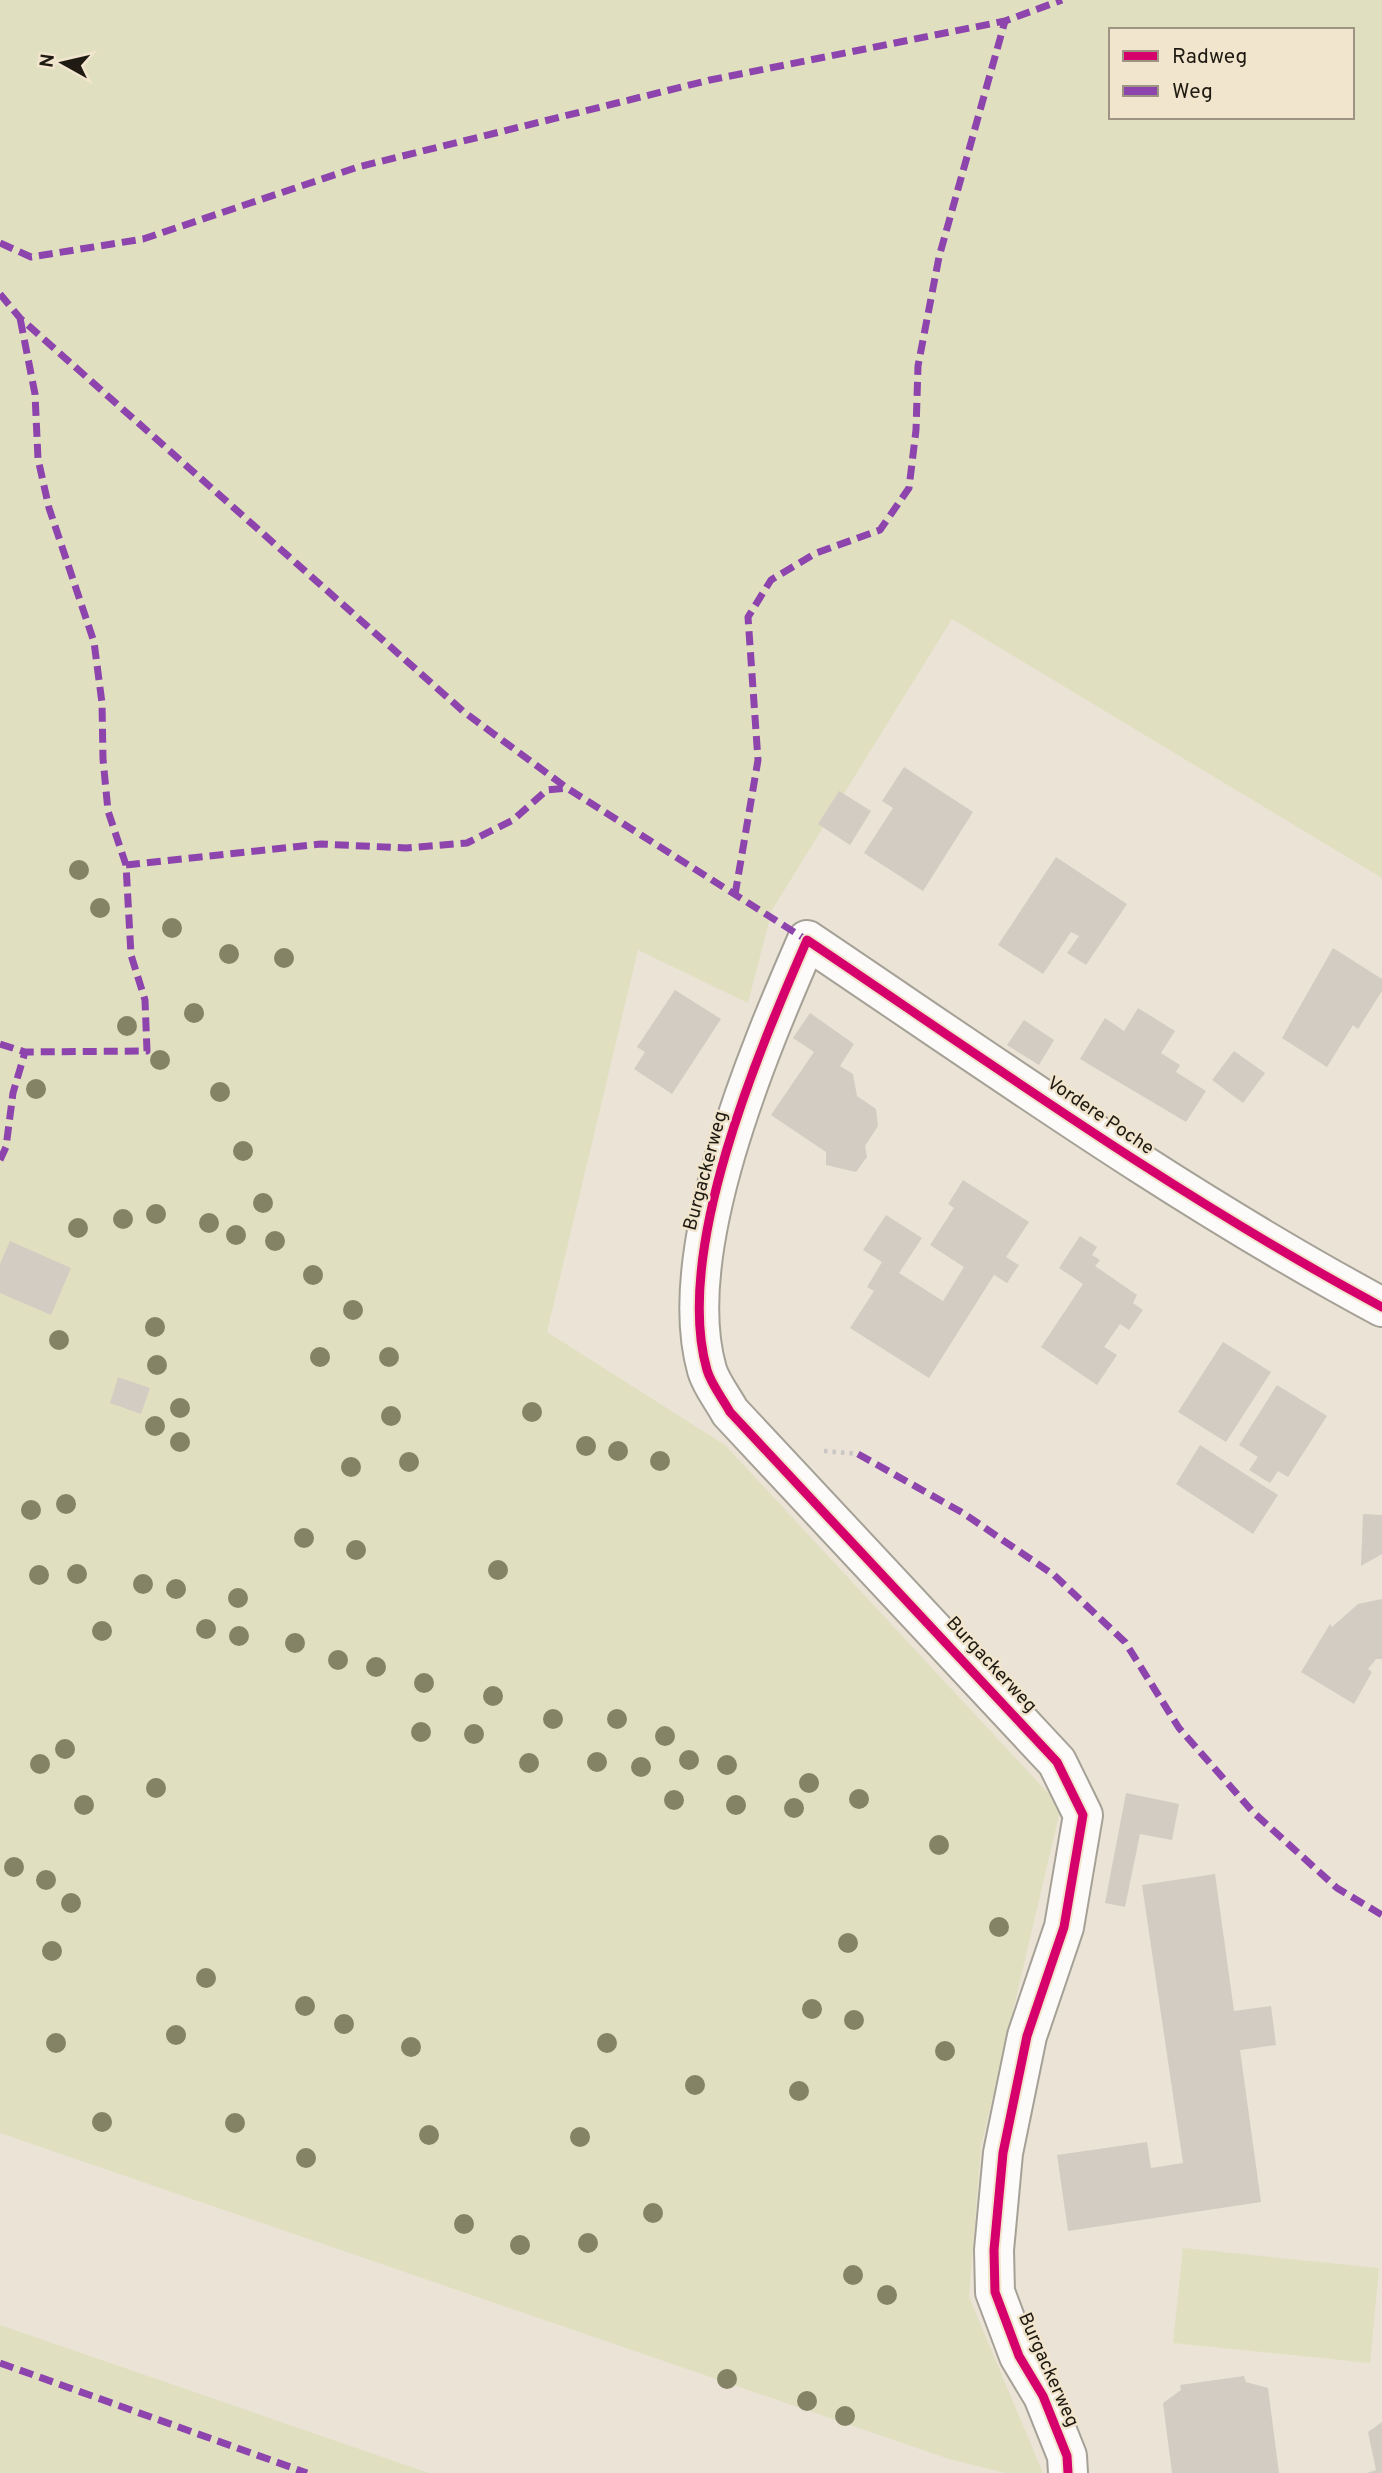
<svg xmlns="http://www.w3.org/2000/svg" width="1382" height="2473" font-family="Overpass,sans-serif">
<style>
.green{fill:#e0e0c1;fill-rule:evenodd}
.building{fill:#d2ccc2}
.lines{fill:none;stroke-linecap:round;stroke-linejoin:round}
.minor-casing{stroke:#a6a197;stroke-width:42}
.path{stroke:#c9c7c4;stroke-width:4.5;stroke-dasharray:3.5 5;stroke-linecap:butt}
.minor{stroke:#fcfbf9;stroke-width:38}
.quiet{stroke:#8e44ad;stroke-width:7;stroke-dasharray:14 7;stroke-linecap:butt}
.cycleway-casing{stroke:#f2e5ce;stroke-width:13}
.cycleway{stroke:#d6006c;stroke-width:9}
.tree{fill:#858365}
.labels{text-anchor:middle;dominant-baseline:central;stroke-width:5;stroke-linejoin:round;paint-order:stroke}
.street-label{font-size:19px;fill:#1f1b12;stroke:#f2e5ce}
</style>
<rect width="100%" height="100%" fill="#eae3d6"/>
<g class="green">
<path d="M 0,0 L 1382,0 L 1382,878 L 952,619 L 772,910 L 748,1003 L 638,950 L 547,1332 L 725,1445 L 1061,1807 L 981,2146 L 969,2297 L 1043,2473 L 1005,2473 L 949,2459 L 0,2133 ZM 1111,30 L 1352,30 L 1352,117 L 1111,117 Z"/>
<path d="M 1183,2248 L 1379,2268 L 1370,2363 L 1173,2343 Z"/>
<path d="M 0,2325 L 429,2473 L 0,2473 Z"/>
</g>
<g class="building">
<path d="M 904,767 L 973,812 L 923,891 L 864,853 L 893,808 L 882,801 Z"/>
<path d="M 839,791 L 871,811 L 850,845 L 818,824 Z"/>
<path d="M 1056,857 L 1127,904 L 1086,965 L 1067,953 L 1079,936 L 1071,932 L 1043,974 L 998,945 Z"/>
<path d="M 1333,948 L 1382,979 L 1382,991 L 1358,1029 L 1353,1025 L 1327,1067 L 1282,1038 Z"/>
<path d="M 675,990 L 721,1019 L 672,1094 L 634,1069 L 645,1052 L 637,1047 Z"/>
<path d="M 1138,1008 L 1175,1031 L 1161,1053 L 1180,1065 L 1176,1072 L 1206,1091 L 1186,1122 L 1080,1059 L 1105,1018 L 1124,1031 Z"/>
<path d="M 810,1013 L 854,1044 L 840,1066 L 853,1074 L 857,1096 L 876,1109 L 878,1126 L 865,1146 L 867,1157 L 856,1172 L 826,1165 L 826,1152 L 771,1115 L 814,1052 L 793,1038 Z"/>
<path d="M 1024,1020 L 1054,1040 L 1039,1065 L 1007,1045 Z"/>
<path d="M 1234,1051 L 1265,1073 L 1243,1103 L 1212,1080 Z"/>
<path d="M 963,1180 L 1029,1222 L 1006,1257 L 1019,1265 L 1007,1283 L 994,1275 L 929,1378 L 850,1328 L 874,1291 L 867,1287 L 882,1262 L 863,1250 L 886,1215 L 922,1238 L 899,1273 L 943,1301 L 964,1267 L 930,1245 L 954,1208 L 948,1204 Z"/>
<path d="M 1080,1236 L 1097,1247 L 1092,1255 L 1100,1260 L 1095,1266 L 1137,1295 L 1133,1303 L 1143,1310 L 1129,1330 L 1120,1324 L 1104,1347 L 1117,1355 L 1097,1385 L 1041,1347 L 1083,1284 L 1059,1268 Z"/>
<path d="M 10,1241 L 71,1268 L 51,1315 L 0,1293 L 0,1264 Z"/>
<path d="M 1223,1342 L 1271,1372 L 1226,1442 L 1178,1412 Z"/>
<path d="M 118,1377 L 150,1388 L 141,1414 L 110,1403 Z"/>
<path d="M 1277,1385 L 1327,1416 L 1288,1477 L 1278,1471 L 1270,1483 L 1249,1470 L 1258,1457 L 1239,1445 Z"/>
<path d="M 1200,1445 L 1278,1495 L 1253,1534 L 1176,1484 Z"/>
<path d="M 1363,1514 L 1382,1515 L 1382,1554 L 1361,1566 Z"/>
<path d="M 1382,1599 L 1382,1659 L 1376,1659 L 1368,1669 L 1372,1672 L 1354,1704 L 1301,1672 L 1330,1624 L 1332,1627 L 1358,1604 Z"/>
<path d="M 1126,1793 L 1179,1804 L 1172,1840 L 1140,1834 L 1125,1907 L 1105,1903 Z"/>
<path d="M 1215,1874 L 1234,2011 L 1271,2006 L 1276,2045 L 1240,2050 L 1261,2202 L 1068,2231 L 1057,2155 L 1147,2142 L 1151,2168 L 1183,2163 L 1142,1885 Z"/>
<path d="M 1244,2376 L 1246,2382 L 1268,2388 L 1279,2473 L 1172,2473 L 1163,2403 L 1181,2390 L 1180,2385 Z"/>
<path d="M 1382,2422 L 1382,2473 L 1367,2473 L 1376,2470 L 1368,2432 Z"/>
</g>
<g class="lines">
<g class="minor-casing">
<path id="minor" d="M 1068,2473 L 1067,2456 L 1043,2396 L 1019,2356 L 995,2292 L 994,2250 L 1003,2153 L 1027,2036 L 1064,1927 L 1083,1815 L 1057,1762 L 730,1412 C 723,1399 711,1384 707,1370 C 673,1251 759,1050 807,940 C 996,1067 1181,1199 1382,1307"/>
</g>
<path class="path" d="M 824,1451 L 858,1454"/>
<use href="#minor" class="minor"/>
<g class="quiet">
<path d="M 0,243 L 31,257 L 143,239 L 358,167 L 710,80 L 1005,21 L 1062,0"/>
<path d="M 0,294 L 20,318 L 464,712 L 567,788 L 813,944"/>
<path d="M 126,865 L 321,844 L 406,848 L 467,843 L 513,820 L 547,790 L 567,788"/>
<path d="M 735,895 L 758,760 L 748,617 L 771,580 L 816,553 L 880,530 L 909,488 L 916,430 L 918,366 L 939,257 L 1005,21"/>
<path d="M 0,1044 L 25,1052 L 147,1051 L 145,1000 L 131,955 L 126,865 L 108,811 L 103,759 L 102,703 L 94,642 L 49,508 L 38,459 L 35,394 L 20,318"/>
<path d="M 0,1160 L 6,1147 L 13,1093 L 25,1052"/>
<path d="M 858,1454 L 963,1513 L 1054,1575 L 1125,1642 L 1179,1728 L 1253,1812 L 1337,1888 L 1382,1915"/>
<path d="M 0,2363 L 307,2473"/>
</g>
<g class="cycleway-casing">
<path id="cycleway" d="M 1068,2473 L 1067,2456 L 1043,2396 L 1019,2356 L 995,2292 L 994,2250 L 1003,2153 L 1027,2036 L 1064,1927 L 1083,1815 L 1057,1762 L 730,1412 C 723,1399 711,1384 707,1370 C 673,1251 759,1050 807,940 C 996,1067 1181,1199 1382,1307"/>
</g>
<use href="#cycleway" class="cycleway"/>
</g>
<g class="tree">
<circle cx="79" cy="870" r="10"/>
<circle cx="100" cy="908" r="10"/>
<circle cx="172" cy="928" r="10"/>
<circle cx="229" cy="954" r="10"/>
<circle cx="284" cy="958" r="10"/>
<circle cx="194" cy="1013" r="10"/>
<circle cx="127" cy="1026" r="10"/>
<circle cx="160" cy="1060" r="10"/>
<circle cx="36" cy="1089" r="10"/>
<circle cx="220" cy="1092" r="10"/>
<circle cx="243" cy="1151" r="10"/>
<circle cx="263" cy="1203" r="10"/>
<circle cx="156" cy="1214" r="10"/>
<circle cx="123" cy="1219" r="10"/>
<circle cx="209" cy="1223" r="10"/>
<circle cx="78" cy="1228" r="10"/>
<circle cx="236" cy="1235" r="10"/>
<circle cx="275" cy="1241" r="10"/>
<circle cx="313" cy="1275" r="10"/>
<circle cx="353" cy="1310" r="10"/>
<circle cx="155" cy="1327" r="10"/>
<circle cx="59" cy="1340" r="10"/>
<circle cx="320" cy="1357" r="10"/>
<circle cx="389" cy="1357" r="10"/>
<circle cx="157" cy="1365" r="10"/>
<circle cx="180" cy="1408" r="10"/>
<circle cx="532" cy="1412" r="10"/>
<circle cx="391" cy="1416" r="10"/>
<circle cx="155" cy="1426" r="10"/>
<circle cx="180" cy="1442" r="10"/>
<circle cx="586" cy="1446" r="10"/>
<circle cx="618" cy="1451" r="10"/>
<circle cx="660" cy="1461" r="10"/>
<circle cx="409" cy="1462" r="10"/>
<circle cx="351" cy="1467" r="10"/>
<circle cx="66" cy="1504" r="10"/>
<circle cx="31" cy="1510" r="10"/>
<circle cx="304" cy="1538" r="10"/>
<circle cx="356" cy="1550" r="10"/>
<circle cx="498" cy="1570" r="10"/>
<circle cx="77" cy="1574" r="10"/>
<circle cx="39" cy="1575" r="10"/>
<circle cx="143" cy="1584" r="10"/>
<circle cx="176" cy="1589" r="10"/>
<circle cx="238" cy="1598" r="10"/>
<circle cx="206" cy="1629" r="10"/>
<circle cx="102" cy="1631" r="10"/>
<circle cx="239" cy="1636" r="10"/>
<circle cx="295" cy="1643" r="10"/>
<circle cx="338" cy="1660" r="10"/>
<circle cx="376" cy="1667" r="10"/>
<circle cx="424" cy="1683" r="10"/>
<circle cx="493" cy="1696" r="10"/>
<circle cx="553" cy="1719" r="10"/>
<circle cx="617" cy="1719" r="10"/>
<circle cx="421" cy="1732" r="10"/>
<circle cx="474" cy="1734" r="10"/>
<circle cx="665" cy="1736" r="10"/>
<circle cx="65" cy="1749" r="10"/>
<circle cx="689" cy="1760" r="10"/>
<circle cx="597" cy="1762" r="10"/>
<circle cx="529" cy="1763" r="10"/>
<circle cx="40" cy="1764" r="10"/>
<circle cx="727" cy="1765" r="10"/>
<circle cx="641" cy="1767" r="10"/>
<circle cx="809" cy="1783" r="10"/>
<circle cx="156" cy="1788" r="10"/>
<circle cx="859" cy="1799" r="10"/>
<circle cx="674" cy="1800" r="10"/>
<circle cx="84" cy="1805" r="10"/>
<circle cx="736" cy="1805" r="10"/>
<circle cx="794" cy="1808" r="10"/>
<circle cx="939" cy="1845" r="10"/>
<circle cx="14" cy="1867" r="10"/>
<circle cx="46" cy="1880" r="10"/>
<circle cx="71" cy="1903" r="10"/>
<circle cx="999" cy="1927" r="10"/>
<circle cx="848" cy="1943" r="10"/>
<circle cx="52" cy="1951" r="10"/>
<circle cx="206" cy="1978" r="10"/>
<circle cx="305" cy="2006" r="10"/>
<circle cx="812" cy="2009" r="10"/>
<circle cx="854" cy="2020" r="10"/>
<circle cx="344" cy="2024" r="10"/>
<circle cx="176" cy="2035" r="10"/>
<circle cx="56" cy="2043" r="10"/>
<circle cx="607" cy="2043" r="10"/>
<circle cx="411" cy="2047" r="10"/>
<circle cx="945" cy="2051" r="10"/>
<circle cx="695" cy="2085" r="10"/>
<circle cx="799" cy="2091" r="10"/>
<circle cx="102" cy="2122" r="10"/>
<circle cx="235" cy="2123" r="10"/>
<circle cx="429" cy="2135" r="10"/>
<circle cx="580" cy="2137" r="10"/>
<circle cx="306" cy="2158" r="10"/>
<circle cx="653" cy="2213" r="10"/>
<circle cx="464" cy="2224" r="10"/>
<circle cx="588" cy="2243" r="10"/>
<circle cx="520" cy="2245" r="10"/>
<circle cx="853" cy="2275" r="10"/>
<circle cx="887" cy="2295" r="10"/>
<circle cx="727" cy="2379" r="10"/>
<circle cx="807" cy="2401" r="10"/>
<circle cx="845" cy="2416" r="10"/>
</g>
<g class="labels">
<g class="street-label">
<text transform="translate(1100 1116) rotate(34)">Vordere Poche</text>
<text transform="translate(706 1171) rotate(-75)">Burgackerweg</text>
<text transform="translate(991 1665) rotate(47)">Burgackerweg</text>
<text transform="translate(1048 2370) rotate(66)">Burgackerweg</text>
</g>
</g>
<rect x="1109" y="28" width="245" height="91" fill="#f2e5ce" stroke="#9e9483" stroke-width="2"/>
<rect x="1123" y="51" width="35" height="10" fill="#d6006c" stroke="#9e9483" stroke-width="2"/>
<text x="1172" y="63" font-size="21" fill="#1f1b12">Radweg</text>
<rect x="1123" y="86" width="35" height="10" fill="#8e44ad" stroke="#9e9483" stroke-width="2"/>
<text x="1172" y="98" font-size="21" fill="#1f1b12">Weg</text>
<g transform="translate(63 63) rotate(278)" stroke="#f2e5ce" stroke-width="5" paint-order="stroke">
<path d="M0-5L12 26L0 18L-12 26Z" fill="#1f1b12"/>
<text y="-10" font-size="19" font-weight="bold" text-anchor="middle" fill="#1f1b12">N</text>
</g>
</svg>
